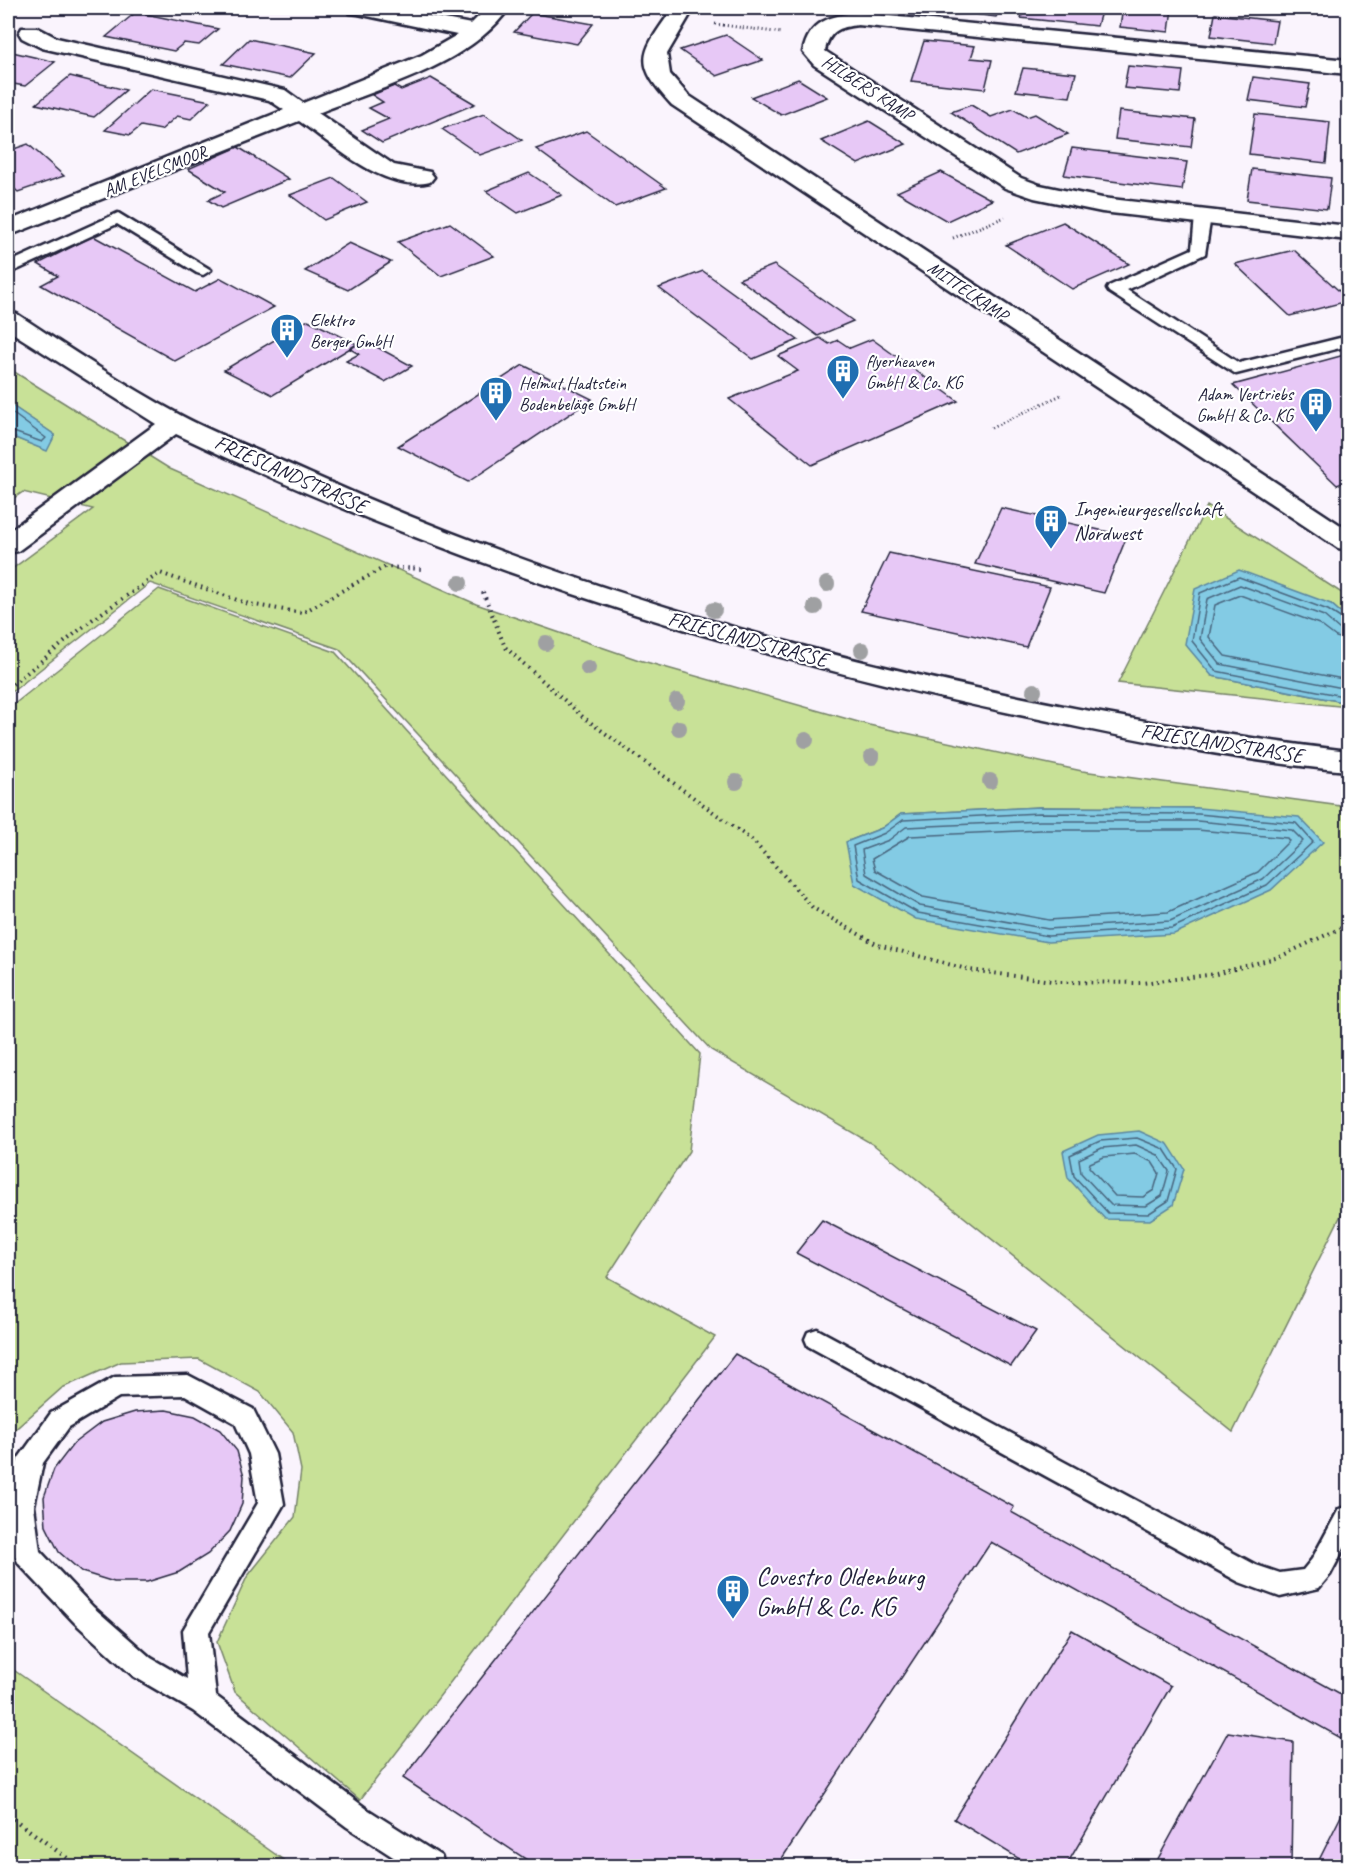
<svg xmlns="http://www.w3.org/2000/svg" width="1356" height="1874" font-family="Caveat,sans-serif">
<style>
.green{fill:#c8e197;stroke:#758269;stroke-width:1.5;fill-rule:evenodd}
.water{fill:#83cbe4;stroke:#5c87a0;stroke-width:1.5}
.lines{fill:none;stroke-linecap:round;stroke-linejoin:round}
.shore{stroke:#49667f;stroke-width:1.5}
.building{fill:#e7c8f6;stroke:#22223b;stroke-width:1.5}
.service-casing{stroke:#22223b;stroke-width:5}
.minor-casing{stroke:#22223b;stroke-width:5}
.path-far2{stroke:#22223b;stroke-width:3;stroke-dasharray:1 3;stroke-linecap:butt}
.path-far1{stroke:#22223b;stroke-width:4;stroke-dasharray:1.5 4.5;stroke-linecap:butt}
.path{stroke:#22223b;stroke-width:4.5;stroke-dasharray:1.5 5;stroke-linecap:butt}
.service{fill:#fff;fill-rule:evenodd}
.minor{fill:#fff;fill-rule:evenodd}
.tree{fill:#9fa0a2}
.labels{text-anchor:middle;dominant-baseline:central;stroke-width:4.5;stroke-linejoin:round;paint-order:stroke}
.far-street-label{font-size:18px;fill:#22223b;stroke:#fff}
.far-poi-label{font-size:18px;fill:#22223b;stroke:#fff;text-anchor:start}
.street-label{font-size:21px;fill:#22223b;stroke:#fff}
.poi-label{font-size:21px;fill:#22223b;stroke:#fff;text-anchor:start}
.near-poi-label{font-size:26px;fill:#22223b;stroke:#fff;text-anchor:start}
</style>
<rect width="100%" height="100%" fill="#faf4fd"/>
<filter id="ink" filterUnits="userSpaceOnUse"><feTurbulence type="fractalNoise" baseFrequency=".0167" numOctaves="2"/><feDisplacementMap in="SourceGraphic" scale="12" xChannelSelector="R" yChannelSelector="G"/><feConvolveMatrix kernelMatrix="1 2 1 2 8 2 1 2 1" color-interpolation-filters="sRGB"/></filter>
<g filter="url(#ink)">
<g class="green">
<path d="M 8,368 L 170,469 L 476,604 L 639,660 L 869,725 L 1082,771 L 1348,807 L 1348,1201 L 1233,1432 L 874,1145 L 711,1050 L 339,649 L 150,583 L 8,695 L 8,572 L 93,509 L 23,492 L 8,502 L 8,435 L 46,450 L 55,435 L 8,403 ZM 1040,807 L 1198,808 L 846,842 L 882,828 L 901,814 Z"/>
<path d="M 1207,506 L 1348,597 L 1348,619 L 1331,604 L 1212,676 L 1348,703 L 1348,707 L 1118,683 Z"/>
<path d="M 159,589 L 335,652 L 700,1054 L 689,1151 L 607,1277 L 715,1337 L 360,1800 L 235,1692 L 217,1642 L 247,1577 L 295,1517 L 301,1470 L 293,1432 L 260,1392 L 199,1359 L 121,1362 L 62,1388 L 9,1435 L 8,1441 L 8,709 Z"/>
<path d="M 8,1666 L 292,1866 L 8,1866 Z"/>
</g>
<g class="water">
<path d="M 8,403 L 55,435 L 47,451 L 8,435 Z"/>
<path d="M 1239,570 L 1331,604 L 1348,619 L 1348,703 L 1212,676 L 1185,644 L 1195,589 Z"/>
<path d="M 1040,807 L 1198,808 L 1299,817 L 1323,842 L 1271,890 L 1174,934 L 1048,942 L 916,919 L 854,884 L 846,842 L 882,828 L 901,814 Z"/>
<path d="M 1139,1131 L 1168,1144 L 1184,1169 L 1173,1205 L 1150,1220 L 1105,1219 L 1068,1178 L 1063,1151 L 1098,1135 Z"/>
</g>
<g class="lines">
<g class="shore">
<path d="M 8,410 L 46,438 L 42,442 L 8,430"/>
<path d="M 1348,623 L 1328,610 L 1239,577 L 1200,593 L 1192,641 L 1216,671 L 1348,697"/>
<path d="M 1348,631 L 1339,629 L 1324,616 L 1240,585 L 1207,599 L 1200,639 L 1220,664 L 1348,689"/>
<path d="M 1348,640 L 1336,637 L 1319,624 L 1240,595 L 1215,605 L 1209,637 L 1225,656 L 1348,680"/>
<path d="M 1040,813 L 1198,814 L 1296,823 L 1313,842 L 1267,885 L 1172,928 L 1048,936 L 918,913 L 859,879 L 853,846 L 885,833 L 903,820 Z"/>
<path d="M 1040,821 L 1197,821 L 1292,830 L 1303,841 L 1263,879 L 1170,921 L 1048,929 L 920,906 L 866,874 L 862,850 L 889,840 L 906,827 Z"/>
<path d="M 1040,830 L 1197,830 L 1287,838 L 1289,841 L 1258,872 L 1168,912 L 1049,920 L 923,897 L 875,870 L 872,859 L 910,836 Z"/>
<path d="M 1137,1138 L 1164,1149 L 1177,1169 L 1168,1201 L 1148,1214 L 1108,1213 L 1074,1176 L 1070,1155 L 1100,1141 Z"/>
<path d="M 1136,1145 L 1158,1155 L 1169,1171 L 1162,1196 L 1146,1206 L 1111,1205 L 1081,1173 L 1079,1159 L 1102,1148 Z"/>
<path d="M 1135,1154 L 1152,1162 L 1159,1173 L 1154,1190 L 1143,1197 L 1115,1196 L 1089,1167 L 1090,1163 L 1104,1157 Z"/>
</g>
</g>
<g class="building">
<path d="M 928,8 L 1001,8 L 996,17 Z"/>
<path d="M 1024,8 L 1102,8 L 1097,26 L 1021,18 Z"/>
<path d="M 1123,8 L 1172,8 L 1169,32 L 1120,27 Z"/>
<path d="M 136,12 L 218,29 L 199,45 L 184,43 L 174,51 L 106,37 Z"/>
<path d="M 532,13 L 593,24 L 577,44 L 514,32 Z"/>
<path d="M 1215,14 L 1277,21 L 1273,43 L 1211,36 Z"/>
<path d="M 726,35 L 763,60 L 717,76 L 680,50 Z"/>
<path d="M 249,39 L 316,53 L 290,78 L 223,64 Z"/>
<path d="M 924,41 L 975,46 L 971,58 L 992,60 L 985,89 L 911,81 Z"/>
<path d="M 8,51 L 55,62 L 25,86 L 8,83 Z"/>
<path d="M 1128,66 L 1183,71 L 1180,93 L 1124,88 Z"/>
<path d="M 1023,68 L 1076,73 L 1070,97 L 1016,91 Z"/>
<path d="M 70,76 L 126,90 L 94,117 L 36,104 Z"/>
<path d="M 1253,77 L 1310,84 L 1305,107 L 1248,100 Z"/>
<path d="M 431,78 L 475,104 L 382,143 L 362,130 L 389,119 L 369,108 L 383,102 L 372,95 L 394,86 L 401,90 Z"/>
<path d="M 798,79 L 827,97 L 781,115 L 751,97 Z"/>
<path d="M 151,89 L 210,101 L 191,119 L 177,116 L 161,130 L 141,126 L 130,135 L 105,130 Z"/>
<path d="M 971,105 L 991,117 L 1013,109 L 1027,117 L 1035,114 L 1068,134 L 1016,154 L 951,112 Z"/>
<path d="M 1119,111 L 1195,119 L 1191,147 L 1115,139 Z"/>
<path d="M 484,114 L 522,140 L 480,155 L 442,129 Z"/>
<path d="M 1255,114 L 1330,122 L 1326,163 L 1249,154 Z"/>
<path d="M 869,121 L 906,144 L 858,164 L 821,141 Z"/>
<path d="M 586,131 L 666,188 L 615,207 L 536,149 Z"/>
<path d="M 28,144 L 64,176 L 18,192 L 8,183 L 8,151 Z"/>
<path d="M 238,147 L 289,179 L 221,208 L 208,200 L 225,192 L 188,169 Z"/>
<path d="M 1072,148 L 1187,162 L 1182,190 L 1064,175 Z"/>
<path d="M 1252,169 L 1331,178 L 1327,209 L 1247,200 Z"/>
<path d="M 941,172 L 992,200 L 947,221 L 897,192 Z"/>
<path d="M 529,173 L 562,195 L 518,213 L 486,191 Z"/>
<path d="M 334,178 L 367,202 L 324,220 L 290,195 Z"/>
<path d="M 1063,222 L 1129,264 L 1072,289 L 1006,245 Z"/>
<path d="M 450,223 L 494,256 L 441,276 L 398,242 Z"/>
<path d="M 93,236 L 195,292 L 221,278 L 274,307 L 175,361 L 41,285 L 58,276 L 38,264 Z"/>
<path d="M 349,243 L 391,262 L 348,290 L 305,271 Z"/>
<path d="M 1294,250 L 1348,299 L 1348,301 L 1290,316 L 1235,264 Z"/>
<path d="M 774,265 L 853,321 L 818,336 L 739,279 Z"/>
<path d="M 703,271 L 798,340 L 753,359 L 659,288 Z"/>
<path d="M 308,320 L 357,344 L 273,395 L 224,370 Z"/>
<path d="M 820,338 L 829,344 L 838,340 L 850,348 L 872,339 L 958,401 L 812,465 L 729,399 L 798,371 L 778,356 Z"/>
<path d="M 364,340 L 412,366 L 385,382 L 346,361 L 359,354 L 350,349 Z"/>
<path d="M 1348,354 L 1348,481 L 1337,485 L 1233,385 Z"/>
<path d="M 523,365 L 592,399 L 468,482 L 398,446 Z"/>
<path d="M 1001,508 L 1127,536 L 1104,593 L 975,564 Z"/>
<path d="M 889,553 L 1050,587 L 1026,647 L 861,611 Z"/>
<path d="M 822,1220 L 1036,1331 L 1011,1366 L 796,1253 Z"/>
<path d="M 735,1354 L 1014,1507 L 1011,1512 L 1348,1698 L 1348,1742 L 991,1542 L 777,1866 L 536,1866 L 403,1778 Z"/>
<path d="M 166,1410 L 195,1416 L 220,1430 L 237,1451 L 244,1476 L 242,1504 L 230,1531 L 208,1554 L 179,1572 L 147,1582 L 114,1582 L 82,1572 L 59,1552 L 46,1526 L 44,1497 L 54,1469 L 74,1443 L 102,1422 L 135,1412 Z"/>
<path d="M 1072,1630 L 1171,1686 L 1066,1866 L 1031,1866 L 954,1819 Z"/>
<path d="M 1228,1732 L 1293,1742 L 1291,1866 L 1154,1866 Z"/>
<path d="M 1348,1802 L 1348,1866 L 1316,1866 Z"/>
</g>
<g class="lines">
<g class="service-casing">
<g id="service">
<path d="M 1203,211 L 1211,216 L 1205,254 L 1127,290 L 1239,363 L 1348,336 L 1348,346 L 1236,374 L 1109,292 L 1107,289 L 1109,286 L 1192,249 L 1195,216 Z"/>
<path d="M 118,213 L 211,270 L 203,275 L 197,273 L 117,224 L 8,274 L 8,263 Z"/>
<path d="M 817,1329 L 1256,1565 L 1280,1573 L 1303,1570 L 1312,1559 L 1339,1509 L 1348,1506 L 1348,1541 L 1330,1575 L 1319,1588 L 1280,1597 L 1239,1582 L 808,1346 L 805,1339 L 808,1332 Z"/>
<path d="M 188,1375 L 253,1409 L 275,1454 L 284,1504 L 209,1632 L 216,1696 L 367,1809 L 441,1856 L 445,1866 L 407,1866 L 347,1827 L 193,1711 L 133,1676 L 75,1623 L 19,1564 L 15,1556 L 8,1506 L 18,1459 L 51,1413 L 115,1377 ZM 185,1395 L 235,1423 L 249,1454 L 258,1503 L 183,1630 L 187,1679 L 151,1658 L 93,1607 L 40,1551 L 34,1506 L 43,1463 L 69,1427 L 119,1397 Z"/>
</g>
</g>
<g class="minor-casing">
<g id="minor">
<path d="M 348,8 L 387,8 L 471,24 L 487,8 L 509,8 C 469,65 380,88 318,113 L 394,165 L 430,172 L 434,177 L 430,182 C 385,193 334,145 299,121 L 8,236 L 8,221 L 284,110 L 269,100 L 42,48 L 22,38 L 19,33 L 22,28 L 38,28 L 57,38 L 285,90 L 303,103 L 422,55 L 457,35 L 358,14 L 350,13 Z"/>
<path d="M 673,8 L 694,8 L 667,54 L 670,74 L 688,95 L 1348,530 L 1348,550 L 1338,548 L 672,105 C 631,61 642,53 673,8 Z"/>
<path d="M 858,13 L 1348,60 L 1348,74 L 858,25 C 839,27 829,31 825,51 L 1021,178 L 1040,185 L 1102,198 L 1348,226 L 1348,240 L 1102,212 L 1034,198 L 1005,188 L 814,65 L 803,52 C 809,22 830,15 858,13 Z"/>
<path d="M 8,311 L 17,314 C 70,349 123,384 180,415 C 221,437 266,453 309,473 C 630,618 999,708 1348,751 L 1348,771 C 1236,761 1125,737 1015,714 C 725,652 444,562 176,434 L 18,551 L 8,553 L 8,532 L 156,424 L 8,330 Z"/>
</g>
</g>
<g class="path-far2">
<path d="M 609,8 L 640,13"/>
<path d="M 715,24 L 782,33"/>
<path d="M 953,238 L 1005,217"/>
<path d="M 991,428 L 1061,395"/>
</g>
<g class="path-far1">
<path d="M 483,592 L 505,647 L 583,717 L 753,841 L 813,908 L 878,945 L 970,970 L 1060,982 L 1142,983 L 1216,974 L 1279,957 L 1341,928 L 1348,920"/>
<path d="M 8,688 L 93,619 L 160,573 L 249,604 L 302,613 L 385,567 L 422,569"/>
</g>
<path class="path" d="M 8,1815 L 78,1866"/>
<use href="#service" class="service"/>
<use href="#minor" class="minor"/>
</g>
<g class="tree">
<circle cx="460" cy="583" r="8"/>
<circle cx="827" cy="584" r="8"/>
<circle cx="815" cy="607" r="8"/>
<circle cx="714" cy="610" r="8"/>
<circle cx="546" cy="643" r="8"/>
<circle cx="862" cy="650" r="8"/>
<circle cx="588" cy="668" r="8"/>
<circle cx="1034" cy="691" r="8"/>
<circle cx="677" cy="701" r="8"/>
<circle cx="679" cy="728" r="8"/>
<circle cx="806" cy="740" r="8"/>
<circle cx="872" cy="757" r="8"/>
<circle cx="990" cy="781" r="8"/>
<circle cx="736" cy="782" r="8"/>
</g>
</g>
<defs>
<g id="building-pin" transform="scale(1.725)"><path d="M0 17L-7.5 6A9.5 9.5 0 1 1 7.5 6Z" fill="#1f6fb2" stroke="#fff"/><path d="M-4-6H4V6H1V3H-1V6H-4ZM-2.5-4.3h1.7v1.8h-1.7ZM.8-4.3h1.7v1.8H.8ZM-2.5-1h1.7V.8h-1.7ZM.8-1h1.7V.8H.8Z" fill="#fff"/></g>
</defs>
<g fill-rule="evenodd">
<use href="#building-pin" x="287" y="330"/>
<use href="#building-pin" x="843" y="371"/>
<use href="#building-pin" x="496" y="393"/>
<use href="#building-pin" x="1316" y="404"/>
<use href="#building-pin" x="1051" y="521"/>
<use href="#building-pin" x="733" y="1591"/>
</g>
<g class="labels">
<g class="far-street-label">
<text transform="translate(868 88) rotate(33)">HILBERS KAMP</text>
<text transform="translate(155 171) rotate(-22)">AM EVELSMOOR</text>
<text transform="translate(968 291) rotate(34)">MITTELKAMP</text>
</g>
<g class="far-poi-label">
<text x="310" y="320">Elektro<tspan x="310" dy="21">Berger GmbH</tspan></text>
<text x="866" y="361">flyerheaven<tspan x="866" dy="21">GmbH &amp; Co. KG</tspan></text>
<text x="519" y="383">Helmut Hadtstein<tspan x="519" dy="21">Bodenbeläge GmbH</tspan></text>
<text x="1293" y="394" text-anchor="end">Adam Vertriebs<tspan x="1293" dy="21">GmbH &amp; Co. KG</tspan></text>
</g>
<g class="street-label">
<text transform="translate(291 474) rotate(24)">FRIESLANDSTRASSE</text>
<text transform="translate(748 639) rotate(15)">FRIESLANDSTRASSE</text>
<text transform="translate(1222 743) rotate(9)">FRIESLANDSTRASSE</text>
</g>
<g class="poi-label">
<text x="1074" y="509">Ingenieurgesellschaft<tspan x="1074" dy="24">Nordwest</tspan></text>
</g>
<g class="near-poi-label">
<text x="756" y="1576">Covestro Oldenburg<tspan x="756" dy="30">GmbH &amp; Co. KG</tspan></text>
</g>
</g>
<rect width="1356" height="1874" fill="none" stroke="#fff" stroke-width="30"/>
<rect x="15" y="15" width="1326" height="1844" fill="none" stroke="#22223b" stroke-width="2" filter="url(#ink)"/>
</svg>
